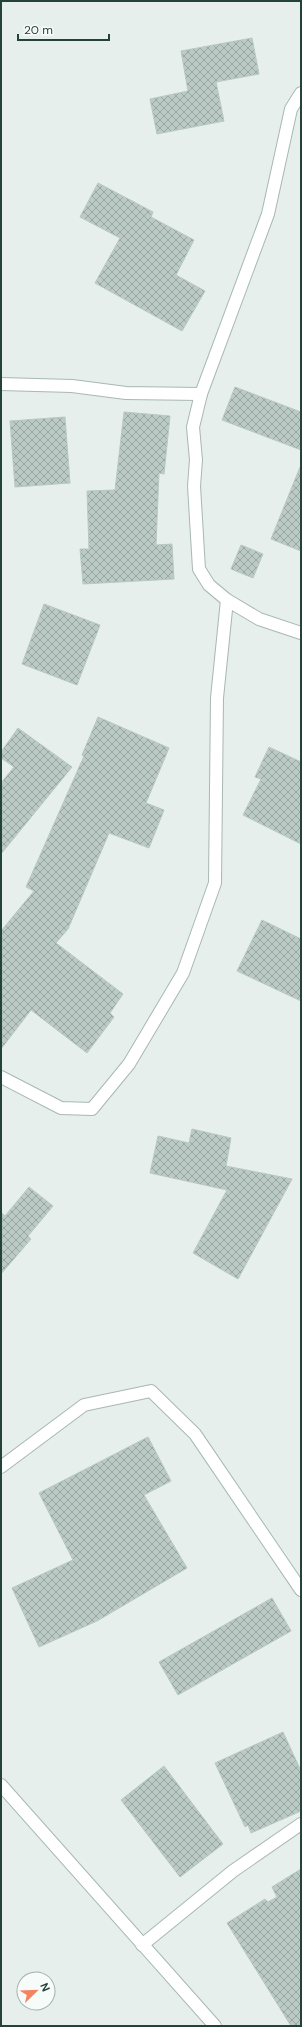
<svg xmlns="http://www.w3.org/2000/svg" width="302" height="2027" font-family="'DM Sans',sans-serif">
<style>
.building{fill:url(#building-cross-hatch);stroke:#b8c9c2}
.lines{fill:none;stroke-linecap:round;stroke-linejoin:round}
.minor-casing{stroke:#a8b8b2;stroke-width:14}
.minor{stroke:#fff;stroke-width:12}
</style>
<defs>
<pattern id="building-cross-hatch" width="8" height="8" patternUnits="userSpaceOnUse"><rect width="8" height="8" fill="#bbcac4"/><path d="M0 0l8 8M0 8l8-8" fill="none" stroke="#98a6a0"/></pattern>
</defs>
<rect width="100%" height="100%" fill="#e6efeb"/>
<g class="building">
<path d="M 252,38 L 259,74 L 216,82 L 224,121 L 157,134 L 150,99 L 188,91 L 181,51 Z"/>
<path d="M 98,183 L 153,212 L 151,217 L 194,240 L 176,275 L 205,291 L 182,331 L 95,283 L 120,238 L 80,217 Z"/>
<path d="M 235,387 L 301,412 L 301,450 L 222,420 Z"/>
<path d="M 124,412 L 170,416 L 164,474 L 159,473 L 156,545 L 172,544 L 174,579 L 83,584 L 80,549 L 89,549 L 87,491 L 115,490 Z"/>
<path d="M 65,417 L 70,483 L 15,487 L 10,421 Z"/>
<path d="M 300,467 L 301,467 L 301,551 L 271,539 Z"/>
<path d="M 241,545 L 263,554 L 253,578 L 231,569 Z"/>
<path d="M 44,604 L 100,625 L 77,685 L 22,664 Z"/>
<path d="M 98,717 L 169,748 L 146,803 L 164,810 L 149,848 L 109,833 L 68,929 L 56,943 L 123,994 L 110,1013 L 114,1017 L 87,1053 L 31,1010 L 1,1049 L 1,931 L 34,891 L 26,887 L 84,756 L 82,755 Z"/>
<path d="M 18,728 L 72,767 L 1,854 L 1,783 L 14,767 L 1,758 L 1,752 Z"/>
<path d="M 269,747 L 301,762 L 301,844 L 243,815 L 261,779 L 255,777 Z"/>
<path d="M 262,920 L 301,939 L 301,1001 L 237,971 Z"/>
<path d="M 192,1129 L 231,1138 L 226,1166 L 292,1179 L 238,1279 L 193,1253 L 227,1190 L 150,1173 L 158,1136 L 189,1143 Z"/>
<path d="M 29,1187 L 53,1206 L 28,1236 L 31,1239 L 1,1274 L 1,1212 L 5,1216 Z"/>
<path d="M 148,1437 L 171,1481 L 144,1495 L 187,1568 L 97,1621 L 39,1647 L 12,1588 L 73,1560 L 39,1493 Z"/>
<path d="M 272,1598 L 291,1631 L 178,1695 L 159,1662 Z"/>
<path d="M 283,1732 L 301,1771 L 301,1811 L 251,1833 L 248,1825 L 245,1827 L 215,1763 Z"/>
<path d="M 164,1766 L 223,1844 L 180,1877 L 121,1800 Z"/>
<path d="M 301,1869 L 301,2026 L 291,2026 L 227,1923 L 265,1899 L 268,1902 L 277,1897 L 272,1887 Z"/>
</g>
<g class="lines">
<g class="minor-casing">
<g id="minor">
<path d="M 301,93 L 291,109 L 268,214 L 201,394 L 193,427 L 196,460 L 194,486 L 199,569 L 209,585 L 227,600 L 259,619 L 301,633"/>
<path d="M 1,384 L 72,386 L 126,393 L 201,394"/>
<path d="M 1,1077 L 61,1108 L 92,1109 L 129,1064 L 183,973 L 215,883 L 217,698 L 227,600"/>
<path d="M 1,1467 L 84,1405 L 151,1391 L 195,1434 L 301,1590"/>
<path d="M 1,1785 L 215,2026"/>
<path d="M 142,1945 L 233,1871 L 301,1824"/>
</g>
</g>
<use href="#minor" class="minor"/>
</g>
<rect width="302" height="2027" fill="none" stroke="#24423a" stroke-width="4"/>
<g transform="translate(36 1991) rotate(67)"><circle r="19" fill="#f7fbf9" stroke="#a3b1ad"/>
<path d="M0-3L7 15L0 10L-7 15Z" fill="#f4845f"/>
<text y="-6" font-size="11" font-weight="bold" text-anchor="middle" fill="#24423a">N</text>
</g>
<path d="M18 34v6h91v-6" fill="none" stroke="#24423a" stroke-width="2"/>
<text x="24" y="34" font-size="12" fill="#24423a" stroke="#f7fbf9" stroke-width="3" paint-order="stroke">20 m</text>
</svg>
